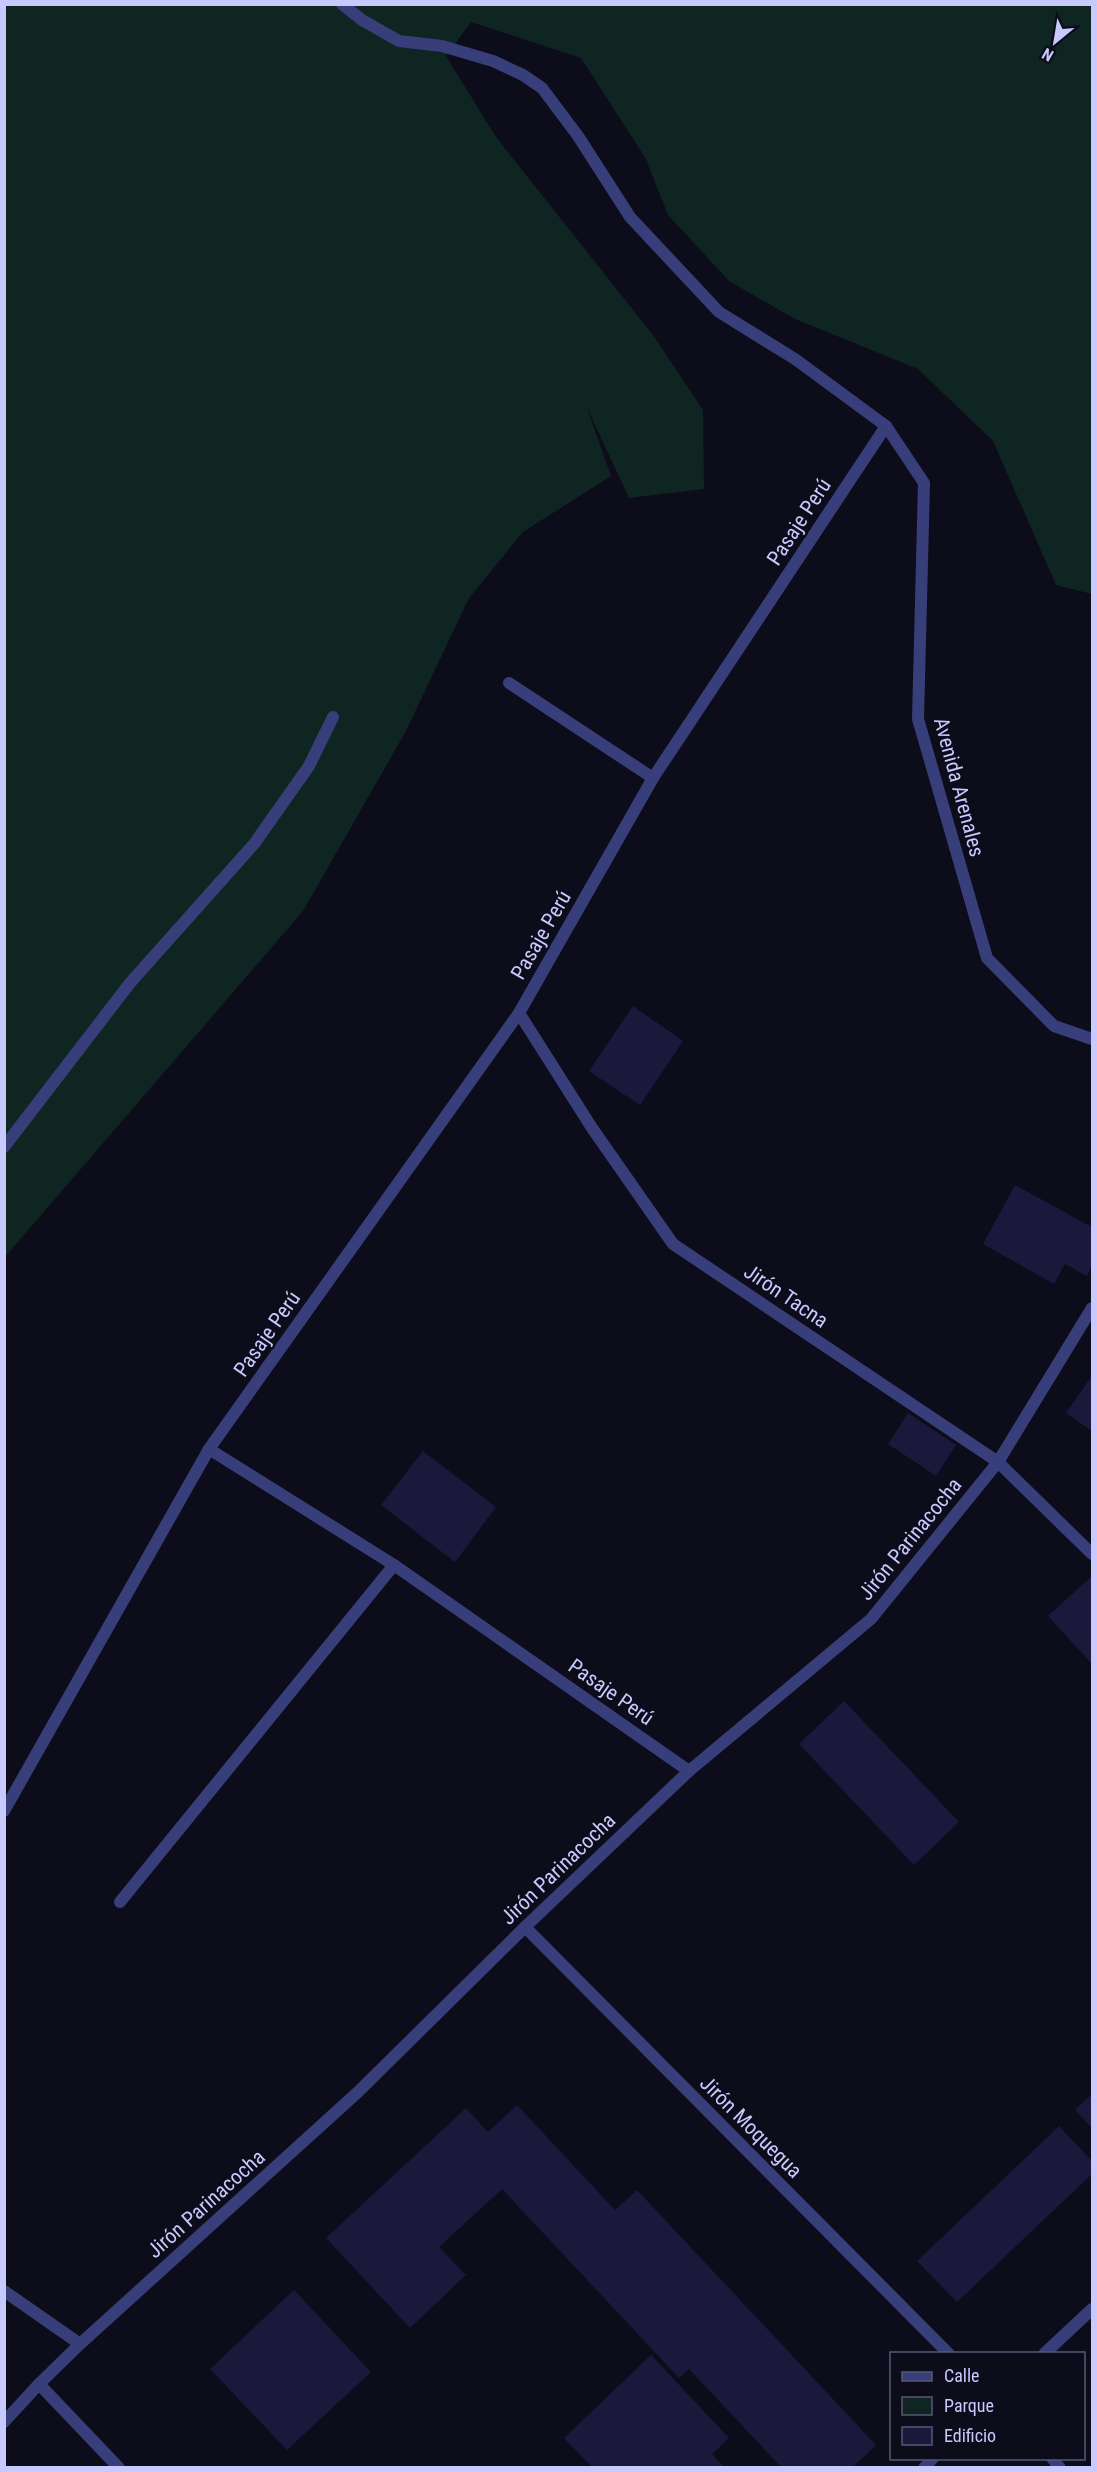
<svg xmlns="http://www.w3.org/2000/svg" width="1097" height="2472" font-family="'Roboto Condensed',sans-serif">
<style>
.green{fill:#0f2521}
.building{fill:#1b183c}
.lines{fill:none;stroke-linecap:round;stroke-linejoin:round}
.street{stroke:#383e79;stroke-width:12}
.labels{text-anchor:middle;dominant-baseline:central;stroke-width:5;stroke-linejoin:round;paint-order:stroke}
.street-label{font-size:21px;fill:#c8c9fd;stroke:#0c0c1b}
</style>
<rect width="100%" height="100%" fill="#0c0c1b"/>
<path class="green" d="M 5,5 L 1092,5 L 1092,594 L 1056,585 L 993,441 L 918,369 L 795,319 L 729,281 L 668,215 L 646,159 L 581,58 L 471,22 L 446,56 L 496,137 L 653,335 L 703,410 L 704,489 L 629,498 L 587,408 L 611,476 L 523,532 L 469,598 L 405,733 L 303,911 L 5,1257 Z"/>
<g class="building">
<path d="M 633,1006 L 683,1041 L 640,1105 L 589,1071 Z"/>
<path d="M 1015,1185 L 1092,1227 L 1092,1265 L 1087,1276 L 1065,1264 L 1054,1284 L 983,1244 Z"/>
<path d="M 1091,1377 L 1092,1378 L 1092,1431 L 1066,1413 Z"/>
<path d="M 908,1413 L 956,1445 L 936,1476 L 888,1444 Z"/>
<path d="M 423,1451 L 496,1507 L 455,1562 L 381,1505 Z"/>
<path d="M 1092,1576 L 1092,1664 L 1048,1616 Z"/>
<path d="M 844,1701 L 959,1822 L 914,1865 L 799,1744 Z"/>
<path d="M 1092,2094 L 1092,2128 L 1075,2110 Z"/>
<path d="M 517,2105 L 615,2210 L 637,2190 L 876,2445 L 852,2468 L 782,2468 L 689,2369 L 679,2378 L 502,2189 L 439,2247 L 466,2275 L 410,2328 L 326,2238 L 466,2108 L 488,2132 Z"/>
<path d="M 1059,2126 L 1092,2161 L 1092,2174 L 957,2302 L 917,2261 Z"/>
<path d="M 294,2290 L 371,2372 L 287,2450 L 210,2369 Z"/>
<path d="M 651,2355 L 729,2438 L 712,2454 L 725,2468 L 593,2468 L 564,2438 Z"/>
</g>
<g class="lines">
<g class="street">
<path d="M 342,4 L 362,20 L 399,41 L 442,46 L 493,61 L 523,75 L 542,88 L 578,136 L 630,217 L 719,312 L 795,359 L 886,426 L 924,483 L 918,719 L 987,958 L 1054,1026 L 1092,1039"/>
<path d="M 509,683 L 653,778"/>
<path d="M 519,1013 L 592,1128 L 673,1244 L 998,1462 L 1092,1554"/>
<path d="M 4,1147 L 130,983 L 254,844 L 309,766 L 333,717"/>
<path d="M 689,1771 L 394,1565 L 209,1449 L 519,1013 L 653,778 L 886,426"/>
<path d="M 4,1811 L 209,1449"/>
<path d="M 120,1902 L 394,1565"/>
<path d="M 525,1927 L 949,2354"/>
<path d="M 4,2291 L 80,2344"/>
<path d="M 1044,2354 L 1092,2309"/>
<path d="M 39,2384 L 119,2468"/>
<path d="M 4,2422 L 39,2384 L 80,2344 L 358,2092 L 525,1927 L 689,1771 L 871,1619 L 998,1462 L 1092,1308"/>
<path d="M 1052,2458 L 1060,2468"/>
<path d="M 924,2468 L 933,2458"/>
</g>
</g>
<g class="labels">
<g class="street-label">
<text transform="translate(799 522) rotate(-57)">Pasaje Perú</text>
<text transform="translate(959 787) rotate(75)">Avenida Arenales</text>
<text transform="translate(541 935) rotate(-60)">Pasaje Perú</text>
<text transform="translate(786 1296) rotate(34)">Jirón Tacna</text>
<text transform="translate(267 1334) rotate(-55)">Pasaje Perú</text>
<text transform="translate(910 1539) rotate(-51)">Jirón Parinacocha</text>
<text transform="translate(611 1692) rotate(35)">Pasaje Perú</text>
<text transform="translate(558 1869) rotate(-44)">Jirón Parinacocha</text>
<text transform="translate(751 2127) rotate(45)">Jirón Moquegua</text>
<text transform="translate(206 2204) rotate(-42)">Jirón Parinacocha</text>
</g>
</g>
<rect width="1097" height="2472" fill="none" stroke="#c8c9fd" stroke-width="12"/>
<rect x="890" y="2352" width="195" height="108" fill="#0c0c1b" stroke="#575875" stroke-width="1.5"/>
<rect x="902" y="2372" width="30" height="9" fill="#383e79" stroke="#575875" stroke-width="1.5"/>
<text x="944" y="2382" font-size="18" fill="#c8c9fd">Calle</text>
<rect x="902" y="2397" width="30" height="18" fill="#0f2521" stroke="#575875" stroke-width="1.5"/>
<text x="944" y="2412" font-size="18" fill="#c8c9fd">Parque</text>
<rect x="902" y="2427" width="30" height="18" fill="#1b183c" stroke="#575875" stroke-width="1.5"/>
<text x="944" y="2442" font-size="18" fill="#c8c9fd">Edificio</text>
<g transform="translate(1055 42) rotate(210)" stroke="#0c0c1b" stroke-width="4.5" paint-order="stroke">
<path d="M0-4.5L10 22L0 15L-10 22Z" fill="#c8c9fd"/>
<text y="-9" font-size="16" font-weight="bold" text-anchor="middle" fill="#c8c9fd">N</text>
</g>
</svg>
